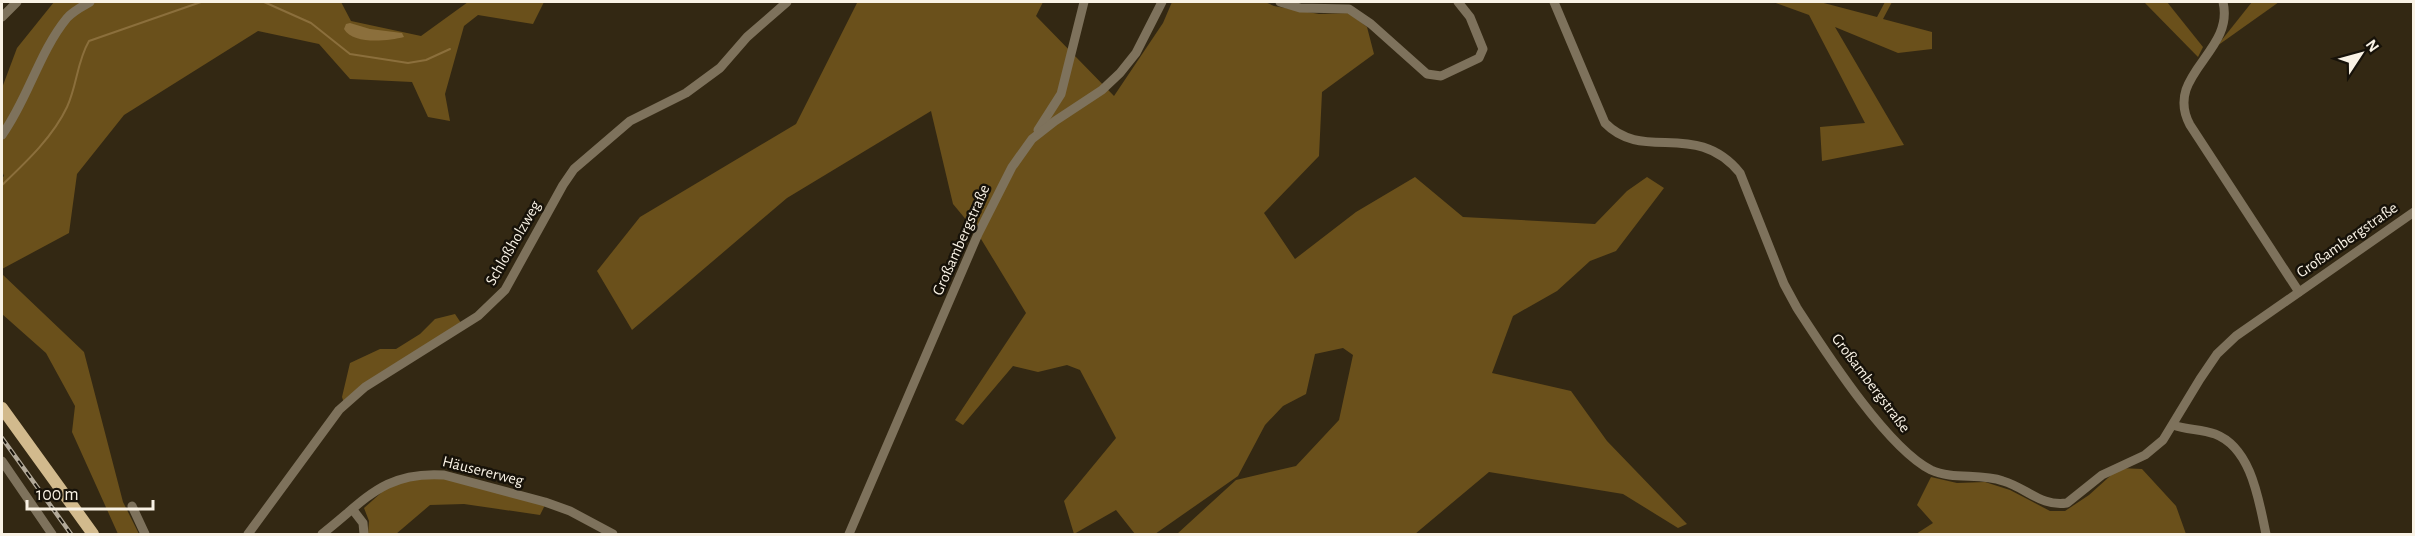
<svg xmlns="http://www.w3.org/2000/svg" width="2415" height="536" font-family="'Alegreya Sans',sans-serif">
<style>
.forest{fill:#6a501b}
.water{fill:#8b6f3c}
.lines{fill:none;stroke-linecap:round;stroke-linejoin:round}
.stream{stroke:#8b6f3c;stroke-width:2}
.minor{stroke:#7e725c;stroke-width:9}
.major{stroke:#d2ba8d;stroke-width:12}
.rail-casing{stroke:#b2a999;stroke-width:4.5}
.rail{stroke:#171209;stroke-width:2;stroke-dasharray:7;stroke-linecap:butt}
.labels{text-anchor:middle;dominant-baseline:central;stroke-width:5;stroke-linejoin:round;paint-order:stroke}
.street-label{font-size:16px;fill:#f9f2e5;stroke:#171209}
</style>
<rect width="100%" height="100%" fill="#332813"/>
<g class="forest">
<path d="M 54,2 L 341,2 L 351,21 L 421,36 L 468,2 L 544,2 L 533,24 L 478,15 L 464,26 L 445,94 L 450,121 L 428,117 L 412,82 L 350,79 L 319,44 L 258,31 L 124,115 L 77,174 L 69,233 L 2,269 L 2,178 L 4,176 L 2,171 L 2,88 L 17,48 Z"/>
<path d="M 861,2 L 1043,2 L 1036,16 L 1114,96 L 1163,23 L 1172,2 L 1265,2 L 1274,6 L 1319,14 L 1349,13 L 1367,27 L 1374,54 L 1322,92 L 1319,156 L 1264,213 L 1295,259 L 1356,212 L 1415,177 L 1463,217 L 1595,224 L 1627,191 L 1647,177 L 1664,188 L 1616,251 L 1590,261 L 1557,291 L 1513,316 L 1492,373 L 1571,391 L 1607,441 L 1687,524 L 1678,528 L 1623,494 L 1489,472 L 1415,534 L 1177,534 L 1236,480 L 1296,466 L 1339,420 L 1353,355 L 1343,348 L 1315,354 L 1306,394 L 1283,406 L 1265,425 L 1238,476 L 1155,534 L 1135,534 L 1116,510 L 1074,534 L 1064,501 L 1116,438 L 1080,370 L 1067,365 L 1038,372 L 1013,366 L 963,425 L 955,420 L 1026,313 L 978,234 L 953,204 L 931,111 L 787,198 L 632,330 L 597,271 L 640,217 L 796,124 L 857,3 Z"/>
<path d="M 1773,2 L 1820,2 L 1877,17 L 1885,2 L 1892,2 L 1883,19 L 1932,32 L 1932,49 L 1898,53 L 1835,27 L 1904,145 L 1822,161 L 1820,127 L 1865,123 L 1809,15 Z"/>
<path d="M 2144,2 L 2167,2 L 2203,47 L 2198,57 Z"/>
<path d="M 2252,2 L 2279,2 L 2217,46 Z"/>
<path d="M 2,274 L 84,352 L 123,502 L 139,534 L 118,534 L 72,432 L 75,406 L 46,353 L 2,314 Z"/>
<path d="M 455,314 L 461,323 L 344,403 L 342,397 L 350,363 L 380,349 L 396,349 L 420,334 L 435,319 Z"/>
<path d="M 2119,468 L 2142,469 L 2176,506 L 2186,534 L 1916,534 L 1933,523 L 1917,505 L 1931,477 L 1957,483 L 1985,482 L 2010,490 L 2050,511 L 2065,511 L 2089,495 Z"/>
<path d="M 429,477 L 446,478 L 545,505 L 540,515 L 464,504 L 430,505 L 396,534 L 368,534 L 369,521 L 364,508 L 391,484 Z"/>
</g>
<path class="water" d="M 350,23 L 370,29 L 402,33 L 404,37 C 388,41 353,45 344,29 L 346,24 Z"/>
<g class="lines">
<g class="stream">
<path d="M 264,2 L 311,23 L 350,54 L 408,63 L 426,60 L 450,49"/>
<path d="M 2,185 C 25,163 53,137 67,107 C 77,86 77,61 89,41 L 201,2"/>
</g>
<g class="minor">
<path d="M 1280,2 L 1300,8 L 1349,9 L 1371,24 L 1427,74 L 1441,76 L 1479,58 L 1483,49 L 1470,17 L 1458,2"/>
<path d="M 1554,2 L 1605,123 C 1644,163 1696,119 1740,173 L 1784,284 L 1797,308 C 1825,351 1887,448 1931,470 C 1953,480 1980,473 2003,481 C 2027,488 2041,507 2067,503 L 2102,475 L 2145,455 L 2163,440 L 2200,379 L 2217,354 L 2236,336 L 2414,212"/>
<path d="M 2223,2 C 2235,52 2163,75 2190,125 L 2299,292"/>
<path d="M 2,17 L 17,2"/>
<path d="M 1038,130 L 1061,94 L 1084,2"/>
<path d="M 2,135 C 28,99 39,52 67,18 C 73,11 83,6 90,2"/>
<path d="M 2173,425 C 2187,430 2201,429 2215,434 C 2252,448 2259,502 2266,534"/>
<path d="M 2,461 L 52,534"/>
<path d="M 132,506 L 145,534"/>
<path d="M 353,510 L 363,523 L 364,534"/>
<path d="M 248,534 L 339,410 L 365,387 L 478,316 L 505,290 L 563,185 L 574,169 L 630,121 L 686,93 L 720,68 L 747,37 L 787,2"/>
<path d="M 322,534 C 365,501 383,471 444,475 L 545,502 L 570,511 L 613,534"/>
<path d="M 849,534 L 978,234 L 1012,167 L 1032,139 L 1055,121 L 1102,90 L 1120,73 L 1136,53 L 1162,2"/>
</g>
<path class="major" d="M 2,408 L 93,534"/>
<g class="rail-casing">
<path id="rail" d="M 2,438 L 71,534"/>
</g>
<use href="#rail" class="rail"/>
</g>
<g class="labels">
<g class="street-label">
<text transform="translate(961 240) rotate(-66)">Großambergstraße</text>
<text transform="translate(2347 240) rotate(-35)">Großambergstraße</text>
<text transform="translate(513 243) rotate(-60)">Schloßholzweg</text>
<text transform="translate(1871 383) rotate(53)">Großambergstraße</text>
<text transform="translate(483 471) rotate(14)">Häusererweg</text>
</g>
</g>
<rect width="2415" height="536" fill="none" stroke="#f9f2e5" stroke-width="6"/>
<g transform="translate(2361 54) rotate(54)" stroke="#171209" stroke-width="4.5" paint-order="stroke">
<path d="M0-4.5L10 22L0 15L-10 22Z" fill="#f9f2e5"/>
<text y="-9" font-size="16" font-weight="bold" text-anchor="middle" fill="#f9f2e5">N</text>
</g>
<path d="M27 500v9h126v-9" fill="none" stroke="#f9f2e5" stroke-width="3"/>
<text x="36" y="500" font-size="18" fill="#f9f2e5" stroke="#171209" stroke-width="4.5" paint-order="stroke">100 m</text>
</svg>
